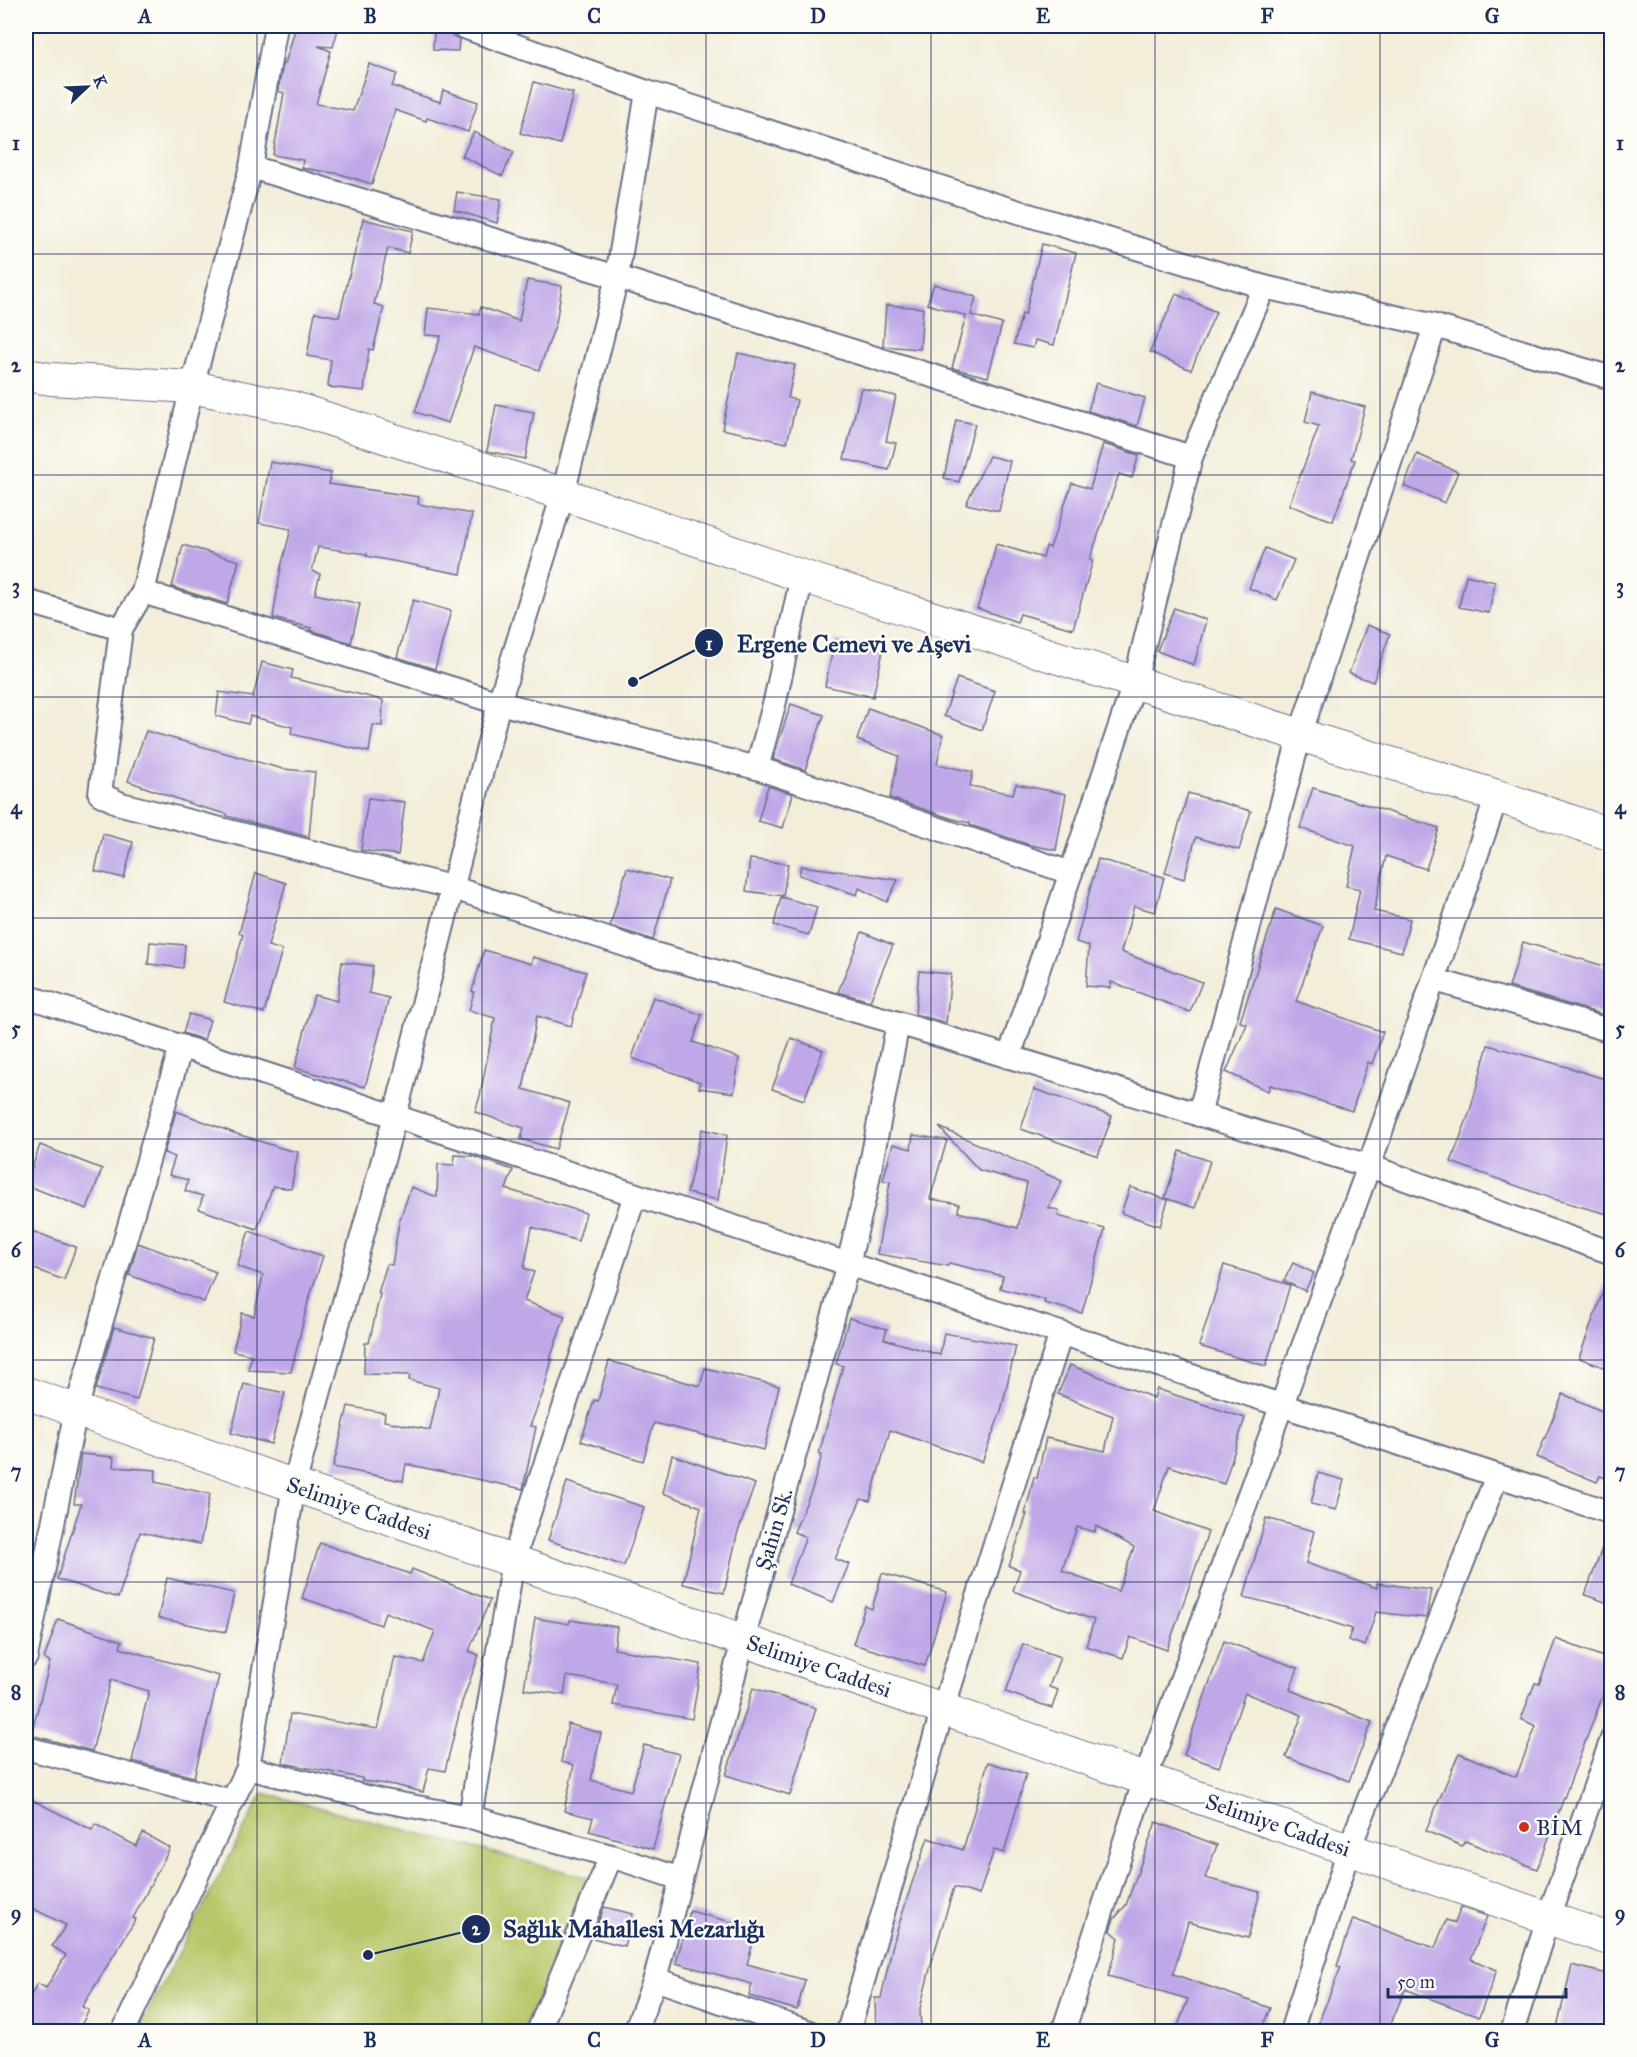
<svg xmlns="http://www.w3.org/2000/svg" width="1637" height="2057" font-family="'IM FELL Great Primer',serif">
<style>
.green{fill:#b8c76a;stroke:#6a7b64;stroke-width:1.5}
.building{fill:#c0a7e8;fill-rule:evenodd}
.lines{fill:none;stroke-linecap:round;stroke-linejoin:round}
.street-casing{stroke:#677289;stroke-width:26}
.secondary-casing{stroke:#677289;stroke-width:34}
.street{stroke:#fff;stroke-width:22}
.secondary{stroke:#fff;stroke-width:32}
.grid{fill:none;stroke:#1b2f5e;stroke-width:1.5;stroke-opacity:0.55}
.poi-dot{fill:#c8321e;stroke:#fdfcf7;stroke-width:2}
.labels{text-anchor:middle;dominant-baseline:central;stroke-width:5;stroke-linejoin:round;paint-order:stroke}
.street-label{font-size:22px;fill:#1b2f5e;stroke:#fdfcf7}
.poi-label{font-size:22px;fill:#1b2f5e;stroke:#fdfcf7;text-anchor:start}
.leader{fill:none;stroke:#1b2f5e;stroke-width:2}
.callout-dot{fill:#1b2f5e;stroke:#fdfcf7;stroke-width:2}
.mark-label{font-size:18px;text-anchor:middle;font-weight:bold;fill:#fff}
.callout-label{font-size:24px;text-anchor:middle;font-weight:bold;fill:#1b2f5e;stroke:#fdfcf7;stroke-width:5;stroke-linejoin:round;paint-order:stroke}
.neatline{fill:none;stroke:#1b2f5e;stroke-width:2}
.grid-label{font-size:20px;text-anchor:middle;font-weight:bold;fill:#1b2f5e}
</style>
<rect width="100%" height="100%" fill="#fdfcf7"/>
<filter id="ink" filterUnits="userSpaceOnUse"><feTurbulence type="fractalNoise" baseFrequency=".0167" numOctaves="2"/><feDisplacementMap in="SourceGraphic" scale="12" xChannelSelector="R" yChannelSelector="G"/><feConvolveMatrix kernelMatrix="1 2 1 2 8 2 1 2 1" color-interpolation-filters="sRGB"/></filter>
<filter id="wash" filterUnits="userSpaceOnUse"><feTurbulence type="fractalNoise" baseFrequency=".008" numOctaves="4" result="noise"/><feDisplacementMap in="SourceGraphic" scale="24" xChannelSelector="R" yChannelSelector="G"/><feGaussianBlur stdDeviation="1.35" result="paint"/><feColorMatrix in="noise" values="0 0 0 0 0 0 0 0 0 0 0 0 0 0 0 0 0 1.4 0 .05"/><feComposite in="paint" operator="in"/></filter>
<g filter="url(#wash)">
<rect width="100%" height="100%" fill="#f3edd9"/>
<path class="green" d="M 263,1793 L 590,1878 L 524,2031 L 138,2031 Z"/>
<g id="blocks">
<g class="building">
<path d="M 296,26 L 339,26 L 333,47 L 318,46 L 331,51 L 316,104 L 353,111 L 369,64 L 397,74 L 392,86 L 440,102 L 443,90 L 478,102 L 468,132 L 427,118 L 426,121 L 395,110 L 372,184 L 340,174 L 302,168 L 303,160 L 273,155 L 284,93 L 278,91 L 283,64 L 285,64 Z"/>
<path d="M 434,31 L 449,31 L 451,35 L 459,39 L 458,51 L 433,50 Z"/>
<path d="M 534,82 L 573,93 L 560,144 L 520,133 Z"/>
<path d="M 474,132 L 514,152 L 502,176 L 462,156 Z"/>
<path d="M 457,192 L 501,199 L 497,223 L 454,210 Z"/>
<path d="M 363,219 L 413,231 L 408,253 L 388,248 L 374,304 L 384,307 L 373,350 L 369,349 L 364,391 L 328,387 L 331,360 L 307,356 L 315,312 L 339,317 Z"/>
<path d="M 1042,244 L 1076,253 L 1054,345 L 1035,340 L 1033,348 L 1014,344 L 1022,314 L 1025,315 Z"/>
<path d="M 527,280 L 562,286 L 556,323 L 539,370 L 474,347 L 448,423 L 415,412 L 441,336 L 425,335 L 428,308 L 479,314 L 481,307 L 519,321 Z"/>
<path d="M 934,284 L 976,297 L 971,315 L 1002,324 L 988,377 L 952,368 L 966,316 L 927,304 Z"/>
<path d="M 1176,294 L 1216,312 L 1191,370 L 1150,352 Z"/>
<path d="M 886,305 L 923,308 L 920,349 L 883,346 Z"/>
<path d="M 738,353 L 795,365 L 788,398 L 797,400 L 787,443 L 722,429 Z"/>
<path d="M 1096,383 L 1145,398 L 1137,426 L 1088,411 Z"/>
<path d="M 861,388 L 896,396 L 886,441 L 896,443 L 889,470 L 844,459 Z"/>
<path d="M 1312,392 L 1365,407 L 1351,459 L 1355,460 L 1333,521 L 1289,505 L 1319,426 L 1305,422 Z"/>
<path d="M 496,405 L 534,412 L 525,459 L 487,451 Z"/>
<path d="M 956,420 L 975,424 L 959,482 L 944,478 Z"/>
<path d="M 1103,444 L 1139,455 L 1132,478 L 1119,474 L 1090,559 L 1093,560 L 1073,629 L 1020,614 L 1017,622 L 977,608 L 990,571 L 996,544 L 1043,558 L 1046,546 L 1050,548 L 1072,483 L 1090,489 Z"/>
<path d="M 1417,454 L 1458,472 L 1445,503 L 1404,486 Z"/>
<path d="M 989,456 L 1010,461 L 999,511 L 966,504 Z"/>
<path d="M 270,462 L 331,473 L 329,484 L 419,497 L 418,504 L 472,514 L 461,574 L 366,556 L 367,554 L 318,547 L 312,571 L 320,574 L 315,594 L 360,604 L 351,643 L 310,630 L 311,628 L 273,618 L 281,567 L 291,529 L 259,523 Z"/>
<path d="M 183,545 L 239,561 L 227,604 L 172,587 Z"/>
<path d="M 1265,548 L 1294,560 L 1277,600 L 1249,588 Z"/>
<path d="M 1466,575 L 1495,582 L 1489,613 L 1459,607 Z"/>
<path d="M 413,600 L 451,611 L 435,669 L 397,657 Z"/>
<path d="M 1174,608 L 1206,620 L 1194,665 L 1157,651 Z"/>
<path d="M 1367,625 L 1390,634 L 1373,682 L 1349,673 Z"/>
<path d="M 835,640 L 883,651 L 873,697 L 825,686 Z"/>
<path d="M 262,662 L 293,670 L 291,678 L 383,700 L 382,726 L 373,725 L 369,752 L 291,734 L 292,727 L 250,716 L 248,724 L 216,716 L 219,692 L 253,697 Z"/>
<path d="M 957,678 L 995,691 L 982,730 L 944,716 Z"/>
<path d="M 791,704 L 824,715 L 805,770 L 773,759 Z"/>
<path d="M 868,708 L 943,735 L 937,764 L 973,772 L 970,786 L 1013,794 L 1016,784 L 1066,794 L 1056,850 L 1030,845 L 970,825 L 970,823 L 950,818 L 890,798 L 899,756 L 857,740 Z"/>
<path d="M 146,731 L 283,769 L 315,772 L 309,837 L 227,816 L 227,814 L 197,806 L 128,781 Z"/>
<path d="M 768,786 L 793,794 L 783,828 L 758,821 Z"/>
<path d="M 1313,788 L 1439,828 L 1426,869 L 1386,856 L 1374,911 L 1410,919 L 1402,952 L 1349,939 L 1360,889 L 1346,886 L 1355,846 L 1300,828 Z"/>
<path d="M 1188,793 L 1251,811 L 1239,850 L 1196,837 L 1184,879 L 1165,873 Z"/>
<path d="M 368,798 L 405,802 L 398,855 L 361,850 Z"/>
<path d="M 103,834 L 133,842 L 124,878 L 95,871 Z"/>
<path d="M 750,859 L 788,864 L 783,896 L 746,891 Z"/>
<path d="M 1098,859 L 1164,877 L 1155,912 L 1134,906 L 1121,952 L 1202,982 L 1190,1012 L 1111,982 L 1111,988 L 1086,986 L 1089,946 L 1076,942 Z"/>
<path d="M 801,866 L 832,870 L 898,880 L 887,902 L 859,888 L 857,895 L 799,875 Z"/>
<path d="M 627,868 L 670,880 L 653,940 L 610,926 Z"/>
<path d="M 256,873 L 286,883 L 268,946 L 282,950 L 264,1013 L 224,1002 L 243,935 L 239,933 Z"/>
<path d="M 781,897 L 817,907 L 809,935 L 774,925 Z"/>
<path d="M 1276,909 L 1323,926 L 1296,1001 L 1383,1032 L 1372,1064 L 1368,1062 L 1352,1111 L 1270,1085 L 1268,1091 L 1226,1072 L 1247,1024 L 1240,1022 Z"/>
<path d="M 862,932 L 893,945 L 870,1001 L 838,992 Z"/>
<path d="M 150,942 L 185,945 L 183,968 L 148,964 Z"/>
<path d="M 1523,942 L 1611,968 L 1611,1017 L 1509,987 Z"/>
<path d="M 484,950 L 531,964 L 533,957 L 586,972 L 571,1026 L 537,1016 L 523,1089 L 570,1103 L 556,1149 L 521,1139 L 524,1128 L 475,1112 L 480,1096 L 495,1018 L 469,1010 L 474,992 L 472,991 Z"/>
<path d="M 342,962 L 373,966 L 369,993 L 389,998 L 365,1087 L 295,1068 L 314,995 L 337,1001 Z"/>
<path d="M 919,971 L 951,974 L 946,1023 L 915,1014 Z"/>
<path d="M 653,997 L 702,1015 L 693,1042 L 739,1058 L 734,1093 L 699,1088 L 700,1082 L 632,1058 Z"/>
<path d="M 189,1014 L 210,1020 L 204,1040 L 183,1033 Z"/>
<path d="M 791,1038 L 823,1050 L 804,1100 L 772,1089 Z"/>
<path d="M 1488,1045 L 1564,1066 L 1611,1081 L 1611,1215 L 1553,1199 L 1451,1162 L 1470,1111 Z"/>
<path d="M 1034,1089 L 1112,1116 L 1098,1156 L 1021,1129 Z"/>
<path d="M 176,1111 L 234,1133 L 281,1148 L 298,1152 L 291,1189 L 273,1186 L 257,1229 L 199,1209 L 203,1196 L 185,1191 L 188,1180 L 169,1175 L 175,1157 L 164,1153 Z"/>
<path d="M 939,1127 L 1062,1181 L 1048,1208 L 1059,1210 L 1058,1216 L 1105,1229 L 1082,1313 L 1044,1303 L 1045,1300 L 1000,1288 L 1003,1276 L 949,1263 L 948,1266 L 877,1254 L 890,1182 L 883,1180 L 893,1144 L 911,1149 L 913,1135 L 947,1140 L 930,1199 L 959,1204 L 958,1212 L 1018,1228 L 1027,1183 L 979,1170 Z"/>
<path d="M 702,1129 L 727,1135 L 718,1200 L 687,1193 Z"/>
<path d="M 40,1145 L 102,1169 L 87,1209 L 26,1185 Z"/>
<path d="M 1180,1151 L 1210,1161 L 1195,1208 L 1165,1198 Z"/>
<path d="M 455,1155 L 472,1156 L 513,1170 L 506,1189 L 586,1213 L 578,1241 L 532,1227 L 524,1268 L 534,1272 L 524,1301 L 565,1316 L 550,1359 L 552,1359 L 544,1390 L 530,1426 L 536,1427 L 523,1489 L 406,1464 L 403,1481 L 333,1467 L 348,1406 L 385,1413 L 384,1421 L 430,1430 L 439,1388 L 409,1380 L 410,1375 L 364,1374 L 365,1343 L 369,1343 L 380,1294 L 378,1293 L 387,1264 L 392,1265 L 399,1222 L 411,1187 L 437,1197 L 438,1164 L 454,1165 Z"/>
<path d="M 1130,1187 L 1168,1200 L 1160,1226 L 1121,1213 Z"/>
<path d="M 26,1229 L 76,1247 L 64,1280 L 26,1266 Z"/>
<path d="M 249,1231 L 323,1256 L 308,1302 L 291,1372 L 248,1370 L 252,1355 L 233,1351 L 242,1313 L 254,1316 L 263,1275 L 237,1266 Z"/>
<path d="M 138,1243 L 216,1272 L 204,1302 L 129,1275 Z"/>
<path d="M 1293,1263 L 1314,1273 L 1305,1291 L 1284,1281 Z"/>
<path d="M 1224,1265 L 1290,1285 L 1266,1366 L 1199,1346 Z"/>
<path d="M 1609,1275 L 1611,1276 L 1611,1370 L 1579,1358 Z"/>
<path d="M 849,1318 L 887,1329 L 884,1339 L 940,1355 L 944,1333 L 1016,1346 L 1001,1411 L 982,1462 L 890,1430 L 870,1501 L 861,1499 L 835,1559 L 849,1564 L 833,1602 L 788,1584 L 806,1537 L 794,1532 L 812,1489 L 822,1455 L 819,1454 L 843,1366 L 836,1364 Z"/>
<path d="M 114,1327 L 154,1338 L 137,1400 L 96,1389 Z"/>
<path d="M 609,1361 L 700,1386 L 705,1368 L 779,1386 L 764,1450 L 654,1423 L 643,1461 L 581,1441 L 594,1400 L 598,1401 Z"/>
<path d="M 1070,1365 L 1154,1398 L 1157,1389 L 1245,1418 L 1224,1484 L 1169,1466 L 1154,1511 L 1208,1532 L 1167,1650 L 1130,1637 L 1123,1658 L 1086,1646 L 1094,1620 L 1013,1591 L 1020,1570 L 1009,1566 L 1027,1514 L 1025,1514 L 1034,1477 L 1037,1478 L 1046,1438 L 1105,1451 L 1113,1416 L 1058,1394 ZM 1096,1526 L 1134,1547 L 1118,1591 L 1077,1577 L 1077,1576 L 1062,1570 L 1077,1527 L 1095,1532 Z"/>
<path d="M 244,1384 L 285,1393 L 271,1444 L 231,1433 Z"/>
<path d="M 1563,1394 L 1611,1415 L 1611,1480 L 1600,1476 L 1597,1482 L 1537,1457 Z"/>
<path d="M 81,1454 L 114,1457 L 113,1467 L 156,1470 L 155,1482 L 210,1494 L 200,1544 L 140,1532 L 118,1598 L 57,1579 L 81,1504 L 74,1504 Z"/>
<path d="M 672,1455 L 755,1484 L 737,1535 L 724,1593 L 683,1584 L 701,1507 L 663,1493 Z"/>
<path d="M 1318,1473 L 1344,1480 L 1336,1510 L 1311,1504 Z"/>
<path d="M 567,1482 L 644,1507 L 624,1566 L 548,1540 Z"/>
<path d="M 1266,1518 L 1314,1531 L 1306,1563 L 1377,1588 L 1377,1583 L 1431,1590 L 1426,1618 L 1376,1612 L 1365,1646 L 1348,1640 L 1352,1629 L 1293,1609 L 1244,1597 Z"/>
<path d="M 1609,1529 L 1611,1530 L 1611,1604 L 1585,1595 Z"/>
<path d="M 320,1543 L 410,1574 L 412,1569 L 490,1600 L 469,1651 L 479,1655 L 462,1702 L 445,1771 L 429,1768 L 423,1792 L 394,1785 L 362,1781 L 362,1778 L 283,1763 L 290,1714 L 378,1729 L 395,1657 L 423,1663 L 435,1631 L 385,1612 L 381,1625 L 302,1598 Z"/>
<path d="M 882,1573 L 947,1592 L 925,1666 L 853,1644 L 865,1606 L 872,1609 Z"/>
<path d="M 167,1578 L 234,1593 L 226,1632 L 158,1618 Z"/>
<path d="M 535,1618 L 569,1624 L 570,1620 L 617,1627 L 614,1649 L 701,1664 L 692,1719 L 613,1705 L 617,1684 L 567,1676 L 564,1695 L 524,1689 Z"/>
<path d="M 58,1619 L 122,1641 L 120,1648 L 219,1676 L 194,1777 L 132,1761 L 149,1691 L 111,1680 L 92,1751 L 31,1735 L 50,1662 L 44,1659 Z"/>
<path d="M 1556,1639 L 1611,1660 L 1611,1674 L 1537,1869 L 1465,1841 L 1462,1846 L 1426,1831 L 1459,1753 L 1516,1777 L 1536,1726 L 1521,1719 L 1535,1683 L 1539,1684 Z"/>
<path d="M 1224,1641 L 1298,1668 L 1290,1690 L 1372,1722 L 1349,1781 L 1286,1757 L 1302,1715 L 1245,1693 L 1219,1767 L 1184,1755 Z"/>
<path d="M 1023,1644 L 1060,1657 L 1049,1687 L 1058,1690 L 1052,1708 L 1006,1692 Z"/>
<path d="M 753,1688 L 816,1708 L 790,1795 L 726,1775 Z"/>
<path d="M 568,1724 L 601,1733 L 591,1780 L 631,1791 L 644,1745 L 679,1754 L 653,1849 L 589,1831 L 593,1818 L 564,1811 L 574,1765 L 561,1762 Z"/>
<path d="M 988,1762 L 1026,1774 L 1004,1853 L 994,1850 L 979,1895 L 954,1887 L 933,1957 L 920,2008 L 921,2031 L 876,2031 L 875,1998 L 881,1998 L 893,1944 L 911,1886 L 928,1838 L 963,1850 Z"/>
<path d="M 26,1797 L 92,1830 L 95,1824 L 136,1846 L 143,1833 L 170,1848 L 133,1918 L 136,1919 L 82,2007 L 89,2010 L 78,2031 L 40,2031 L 26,2023 L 26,2006 L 37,1983 L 46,1988 L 66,1955 L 52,1946 L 66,1925 L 26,1905 Z"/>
<path d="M 1156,1822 L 1217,1845 L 1205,1878 L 1260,1892 L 1248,1938 L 1188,1922 L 1173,1974 L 1270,2008 L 1261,2031 L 1176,2031 L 1188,1999 L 1108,1976 L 1119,1938 L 1110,1930 L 1114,1919 L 1126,1905 Z"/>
<path d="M 604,1907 L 633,1914 L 624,1946 L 593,1938 Z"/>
<path d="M 1461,1907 L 1487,1916 L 1471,1959 L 1497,1970 L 1479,2017 L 1405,1989 L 1388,2031 L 1315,2031 L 1341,1967 L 1337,1966 L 1353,1919 L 1435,1948 L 1446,1920 L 1455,1923 Z"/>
<path d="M 690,1911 L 757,1929 L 747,1964 L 805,1980 L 797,2010 L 749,1996 L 752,1984 L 676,1963 Z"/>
<path d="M 1572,1965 L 1611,1975 L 1611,2031 L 1556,2031 Z"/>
</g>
</g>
</g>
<g filter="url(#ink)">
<use href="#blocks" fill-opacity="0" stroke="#677289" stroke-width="1.5"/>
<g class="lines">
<g class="street-casing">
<g id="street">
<path d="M 276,26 L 251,167 L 192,387 L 143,592 L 121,629 L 100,794 L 121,804 L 451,887 L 637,949 L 898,1023 L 1369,1166 L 1612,1253"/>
<path d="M 461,26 L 647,92 L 996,205 L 1264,287 L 1435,326 L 1612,378"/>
<path d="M 251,167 L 617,277 L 1191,457"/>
<path d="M 143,592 L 499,703 L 757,768 L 1071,873"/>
<path d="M 26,601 L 121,629"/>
<path d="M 757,768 L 775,701 L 802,576"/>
<path d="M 1435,980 L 1612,1031"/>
<path d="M 26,996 L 1612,1513"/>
<path d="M 1009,1057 L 1135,681 L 1191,457 L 1264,287"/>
<path d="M 1199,1115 L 1300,735 L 1435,326"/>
<path d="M 26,1657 L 76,1410 L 181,1046"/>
<path d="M 26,1748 L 232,1801"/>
<path d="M 248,1768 L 379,1800 L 470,1817 L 611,1856 L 681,1879"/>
<path d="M 470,1817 L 513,1561 L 635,1195"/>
<path d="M 655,1979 L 809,2032"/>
<path d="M 123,2032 L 248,1768 L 294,1485 L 395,1116 L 499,703 L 563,494 L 617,277 L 647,92"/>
<path d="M 538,2032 L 611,1856"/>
<path d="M 635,2032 L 655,1979 L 743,1640 L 848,1264 L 865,1195 L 898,1023"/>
<path d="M 848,2032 L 943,1709 L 1061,1333"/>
<path d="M 1063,2032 L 1145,1779 L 1369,1166 L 1497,796"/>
<path d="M 1291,2032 L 1349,1849 L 1497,1476"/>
<path d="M 1512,2032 L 1548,1918 L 1612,1739"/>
</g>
</g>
<g class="secondary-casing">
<g id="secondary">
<path d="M 26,375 L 51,379 L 192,387 L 294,408 L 563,494 L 802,576 L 1300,735 L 1497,796 L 1612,835"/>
<path d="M 26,1393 L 1612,1940"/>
</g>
</g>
<use href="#street" class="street"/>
<use href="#secondary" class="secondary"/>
</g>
</g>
<path class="grid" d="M 257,26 L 257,2032M 482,26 L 482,2032M 706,26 L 706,2032M 931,26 L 931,2032M 1155,26 L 1155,2032M 1380,26 L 1380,2032M 26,254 L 1612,254M 26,475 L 1612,475M 26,697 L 1612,697M 26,918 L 1612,918M 26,1139 L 1612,1139M 26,1360 L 1612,1360M 26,1582 L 1612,1582M 26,1803 L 1612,1803"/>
<circle class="poi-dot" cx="1524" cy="1827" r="6"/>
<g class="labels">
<g class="street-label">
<text transform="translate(359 1508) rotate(19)">Selimiye Caddesi</text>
<text transform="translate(774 1529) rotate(-74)">Şahin Sk.</text>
<text transform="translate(819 1666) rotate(19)">Selimiye Caddesi</text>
<text transform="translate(1278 1825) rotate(19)">Selimiye Caddesi</text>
</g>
<g class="poi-label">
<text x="1536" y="1827">BİM</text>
</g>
</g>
<path class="leader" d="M633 682L709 643M368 1955L476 1929"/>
<g class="callout-dot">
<circle cx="633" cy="682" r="6"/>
<circle cx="368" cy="1955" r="6"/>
<circle cx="709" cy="643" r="15"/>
<circle cx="476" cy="1929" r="15"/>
</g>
<g class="mark-label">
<text x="709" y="650">1</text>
<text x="476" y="1935">2</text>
</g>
<g class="callout-label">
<text x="854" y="652">Ergene Cemevi ve Aşevi</text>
<text x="634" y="1937">Sağlık Mahallesi Mezarlığı</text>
</g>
<rect width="1637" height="2057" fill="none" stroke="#fdfcf7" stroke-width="66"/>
<g transform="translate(87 87) rotate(67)" stroke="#fdfcf7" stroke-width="4.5" paint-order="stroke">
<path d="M0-4.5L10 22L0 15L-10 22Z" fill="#1b2f5e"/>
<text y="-9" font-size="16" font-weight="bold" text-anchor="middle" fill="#1b2f5e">K</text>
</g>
<path d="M1388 1988v9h178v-9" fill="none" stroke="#1b2f5e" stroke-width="3"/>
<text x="1397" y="1988" font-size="18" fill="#1b2f5e" stroke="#fdfcf7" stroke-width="4.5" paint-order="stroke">50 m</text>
<rect x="33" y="33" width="1571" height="1991" class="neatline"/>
<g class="grid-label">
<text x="145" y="23">A</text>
<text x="370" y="23">B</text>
<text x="594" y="23">C</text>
<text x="818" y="23">D</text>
<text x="1043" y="23">E</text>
<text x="1267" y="23">F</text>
<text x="1492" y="23">G</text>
<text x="16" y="150">1</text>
<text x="1620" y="150">1</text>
<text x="16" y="372">2</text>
<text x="1620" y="372">2</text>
<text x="16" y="593">3</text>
<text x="1620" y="593">3</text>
<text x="16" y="814">4</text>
<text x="1620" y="814">4</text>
<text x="16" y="1035">5</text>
<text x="1620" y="1035">5</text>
<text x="16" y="1257">6</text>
<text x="1620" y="1257">6</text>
<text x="16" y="1478">7</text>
<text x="1620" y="1478">7</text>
<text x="16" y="1699">8</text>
<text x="1620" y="1699">8</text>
<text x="16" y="1920">9</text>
<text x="1620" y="1920">9</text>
<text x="145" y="2047">A</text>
<text x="370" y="2047">B</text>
<text x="594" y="2047">C</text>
<text x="818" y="2047">D</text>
<text x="1043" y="2047">E</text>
<text x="1267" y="2047">F</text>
<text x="1492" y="2047">G</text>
</g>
</svg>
